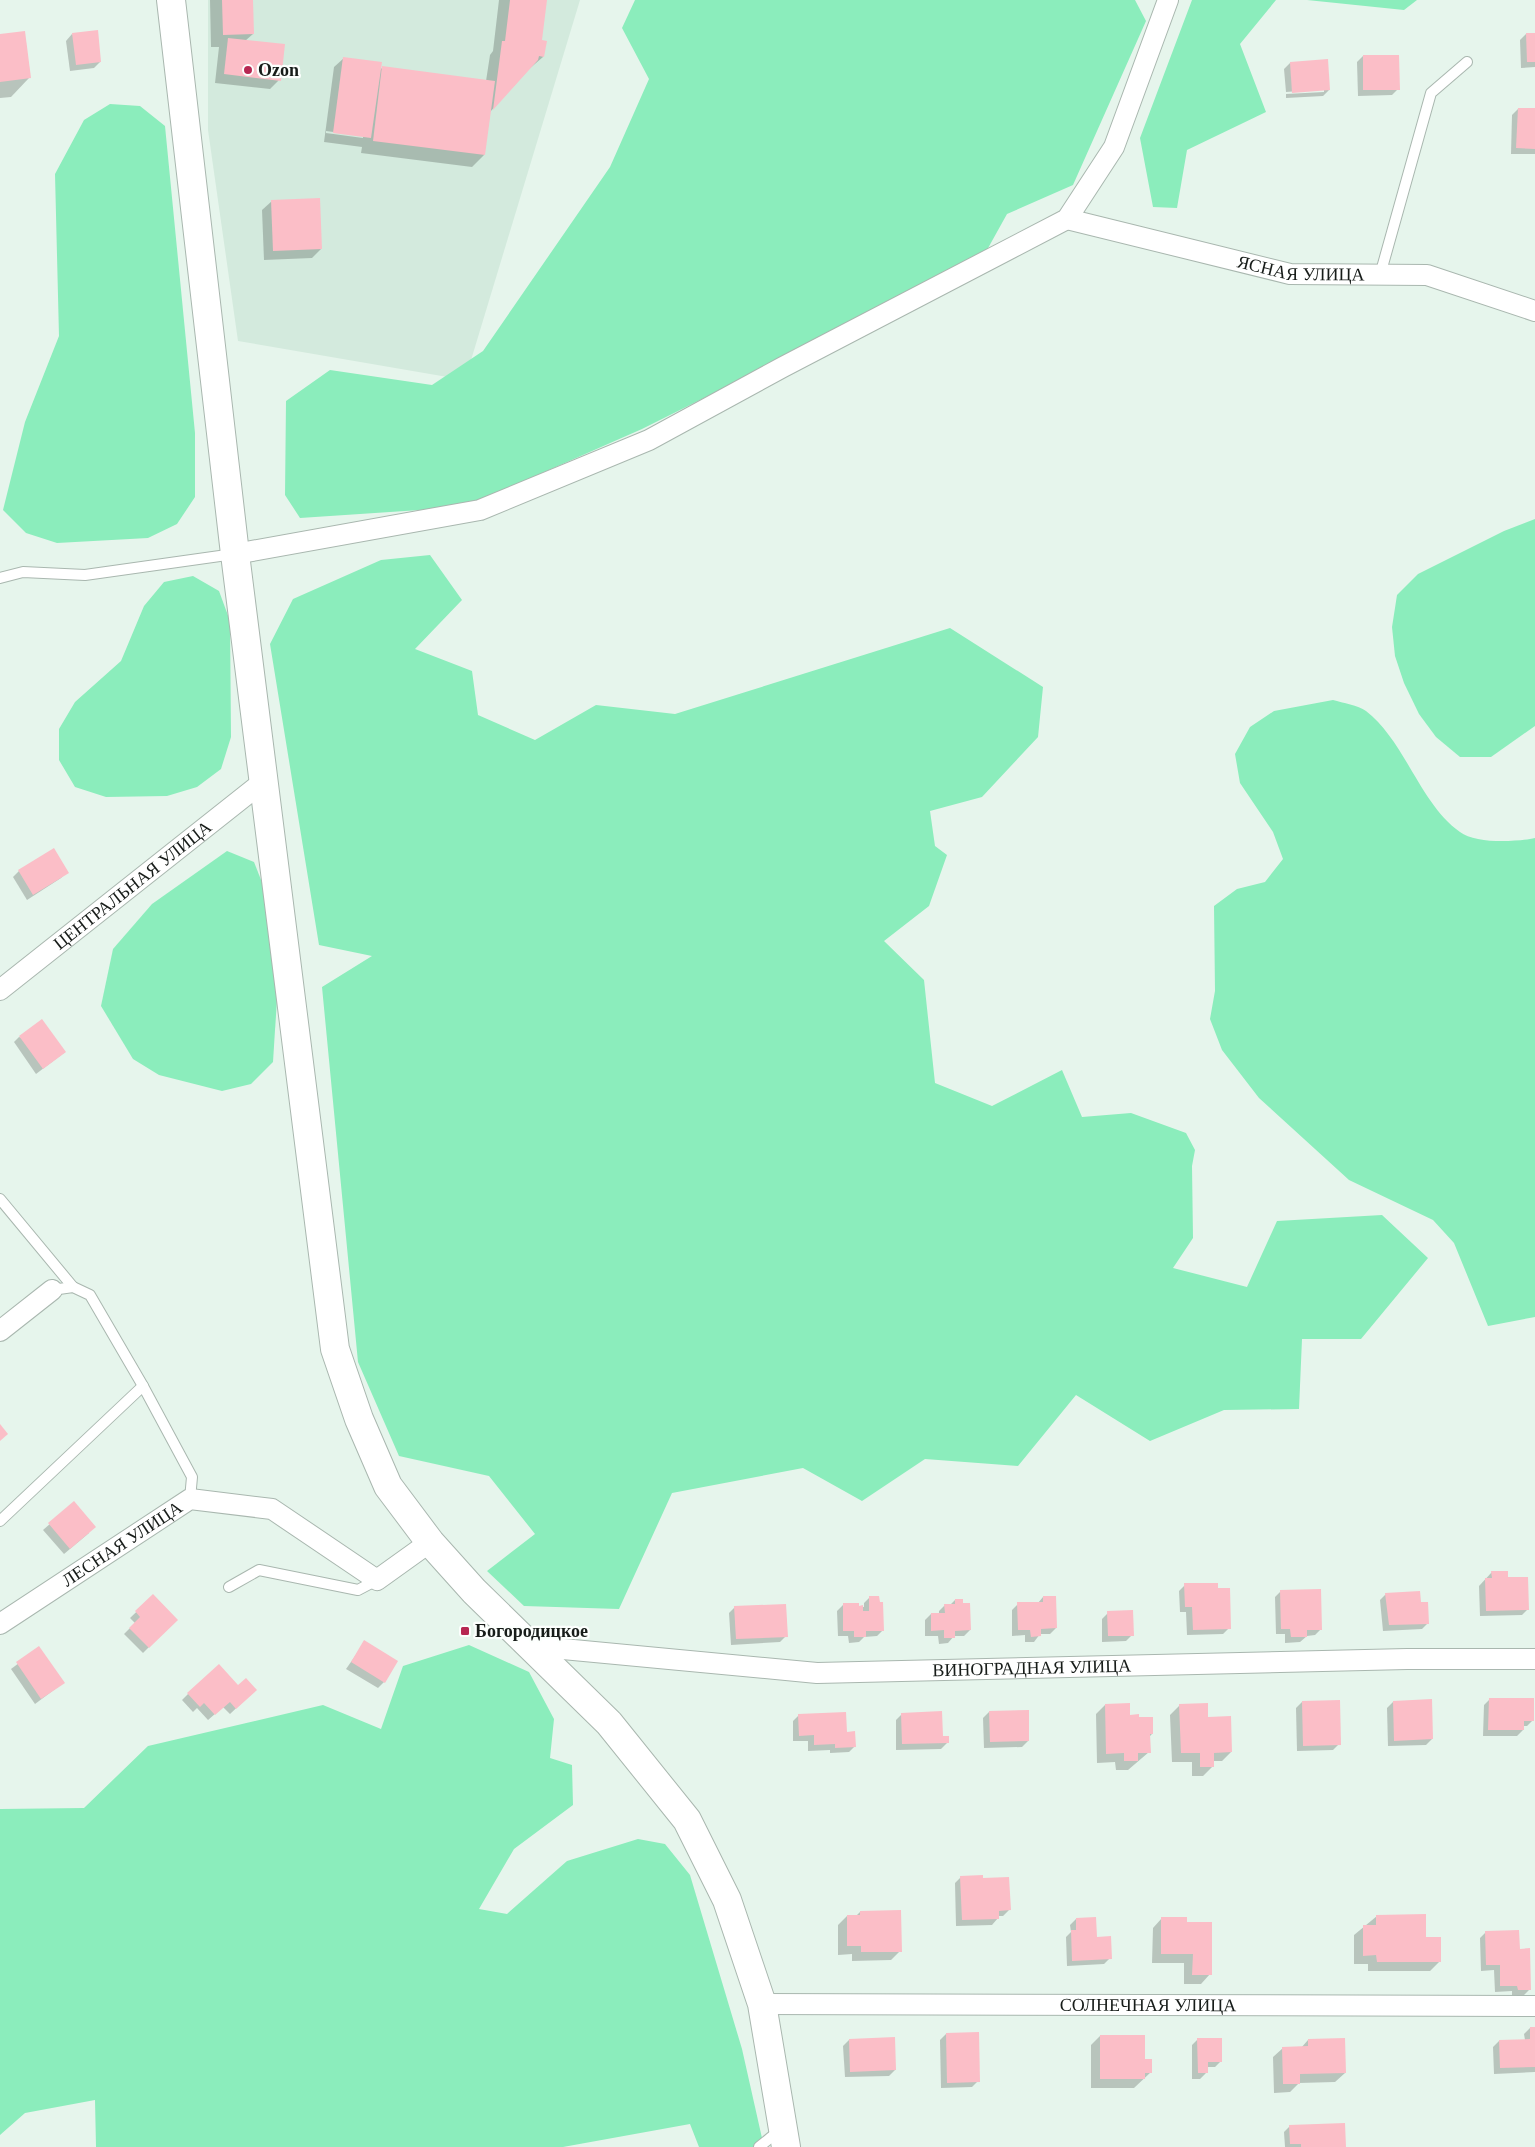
<svg xmlns="http://www.w3.org/2000/svg" width="1535" height="2147" font-family="Georgia,serif">
<style>
.built{fill:#d3eadd}
.green{fill:#8bedbc}
.shadow{fill:#0003;fill-rule:evenodd}
.building{fill:#fbbec7}
.lines{fill:none;stroke-linecap:round;stroke-linejoin:round}
.lane-casing{stroke:#a9b7af;stroke-width:12}
.street-casing{stroke:#a9b7af;stroke-width:22}
.secondary-casing{stroke:#a9b7af;stroke-width:30}
.lane{stroke:#fff;stroke-width:10}
.street{stroke:#fff;stroke-width:20}
.secondary{stroke:#fff;stroke-width:28}
.poi-dot{fill:#b72752;stroke:#fcfffd;stroke-width:2}
.labels{text-anchor:middle;dominant-baseline:central;stroke-width:4.5;stroke-linejoin:round;paint-order:stroke}
.poi-label{font-size:18px;font-weight:bold;fill:#171c19;stroke:#fcfffd;text-anchor:start}
.street-label{font-size:18px;fill:#171c19;stroke:#fcfffd}
</style>
<rect width="100%" height="100%" fill="#e6f5ec"/>
<path class="built" d="M 208,0 L 580,0 L 465,380 L 238,341 L 208,130 Z"/>
<g class="green">
<path d="M 635,0 L 1135,0 L 1146,21 L 1073,185 L 1007,214 L 982,259 L 642,429 L 465,507 L 300,518 L 285,495 L 286,401 L 330,370 L 432,385 L 483,351 L 610,167 L 649,79 L 622,28 Z"/>
<path d="M 1192,0 L 1276,0 L 1240,44 L 1266,112 L 1187,150 L 1177,208 L 1153,207 L 1140,138 Z"/>
<path d="M 1307,0 L 1417,0 L 1404,10 Z"/>
<path d="M 110,104 L 140,106 L 165,126 L 195,433 L 195,497 L 177,524 L 148,538 L 57,543 L 26,533 L 3,510 L 25,422 L 59,336 L 55,174 L 84,120 Z"/>
<path d="M 1535,519 L 1535,726 L 1491,757 L 1460,757 L 1436,737 L 1419,714 L 1404,683 L 1395,656 L 1392,627 L 1397,595 L 1418,574 L 1504,531 Z"/>
<path d="M 430,555 L 462,600 L 415,649 L 472,671 L 478,715 L 535,740 L 596,705 L 675,714 L 950,628 L 1043,687 L 1038,737 L 982,797 L 930,811 L 935,846 L 947,855 L 929,906 L 884,941 L 924,980 L 935,1083 L 992,1106 L 1062,1070 L 1082,1117 L 1131,1113 L 1186,1133 L 1195,1150 L 1192,1166 L 1193,1238 L 1173,1268 L 1247,1287 L 1277,1221 L 1382,1215 L 1428,1258 L 1361,1339 L 1302,1339 L 1299,1409 L 1224,1410 L 1150,1441 L 1076,1395 L 1018,1466 L 925,1459 L 862,1501 L 803,1468 L 672,1493 L 619,1609 L 524,1606 L 487,1571 L 535,1534 L 489,1476 L 399,1456 L 358,1362 L 322,987 L 372,956 L 319,945 L 270,644 L 293,599 L 381,560 Z"/>
<path d="M 193,576 L 219,591 L 230,621 L 231,737 L 221,769 L 197,787 L 167,796 L 106,797 L 75,787 L 59,760 L 59,729 L 75,702 L 121,661 L 144,606 L 164,582 Z"/>
<path d="M 1333,700 C 1343,703 1358,705 1366,711 C 1405,741 1420,804 1460,832 C 1475,844 1517,842 1535,838 L 1535,1317 L 1488,1326 L 1454,1243 L 1433,1220 L 1349,1180 L 1259,1098 L 1222,1050 L 1210,1019 L 1215,991 L 1214,906 L 1237,889 L 1265,882 L 1283,859 L 1273,832 L 1240,783 L 1235,754 L 1250,727 L 1274,711 Z"/>
<path d="M 227,851 L 254,862 L 265,890 L 277,999 L 273,1062 L 251,1084 L 222,1091 L 159,1075 L 133,1059 L 101,1006 L 113,949 L 152,904 Z"/>
<path d="M 469,1645 L 529,1672 L 554,1719 L 550,1758 L 572,1765 L 573,1805 L 514,1849 L 479,1909 L 507,1914 L 567,1861 L 638,1839 L 665,1844 L 690,1875 L 742,2049 L 764,2147 L 699,2147 L 690,2124 L 563,2147 L 96,2147 L 95,2100 L 25,2113 L 0,2135 L 0,1809 L 84,1808 L 148,1746 L 323,1705 L 381,1729 L 403,1666 Z"/>
</g>
<g class="shadow">
<path d="M 210,0 L 252,0 L 253,34 L 245,41 L 279,80 L 270,89 L 215,83 L 219,47 L 211,47 Z"/>
<path d="M 499,0 L 546,0 L 540,42 L 543,57 L 529,69 L 490,112 L 484,155 L 472,167 L 361,153 L 362,147 L 324,142 L 334,67 L 344,58 L 379,71 L 383,67 L 486,81 L 490,55 L 493,51 ZM 326,131 L 363,136 L 363,138 L 326,133 Z"/>
<path d="M 72,34 L 100,62 L 94,68 L 70,71 L 66,41 Z"/>
<path d="M 1526,34 L 1535,34 L 1535,67 L 1521,68 L 1520,40 Z"/>
<path d="M 0,35 L 29,78 L 11,97 L 0,98 Z"/>
<path d="M 1363,56 L 1398,89 L 1392,95 L 1358,96 L 1357,62 Z"/>
<path d="M 1290,63 L 1329,90 L 1323,96 L 1286,98 L 1286,94 L 1324,92 L 1324,89 L 1286,92 L 1284,69 Z"/>
<path d="M 1518,109 L 1535,110 L 1535,154 L 1511,154 L 1512,115 Z"/>
<path d="M 272,201 L 321,249 L 312,258 L 264,260 L 262,210 Z"/>
<path d="M 19,871 L 67,872 L 61,878 L 27,900 L 13,877 Z"/>
<path d="M 19,1037 L 65,1052 L 36,1074 L 14,1042 Z"/>
<path d="M 74,1503 L 89,1533 L 64,1554 L 43,1530 Z"/>
<path d="M 1492,1572 L 1507,1579 L 1528,1609 L 1522,1615 L 1480,1616 L 1479,1586 Z"/>
<path d="M 1185,1585 L 1217,1590 L 1229,1628 L 1223,1634 L 1187,1635 L 1186,1612 L 1180,1612 L 1179,1591 Z"/>
<path d="M 1281,1591 L 1321,1629 L 1315,1635 L 1307,1636 L 1300,1642 L 1285,1643 L 1285,1634 L 1276,1634 L 1275,1597 Z"/>
<path d="M 1386,1594 L 1420,1604 L 1428,1623 L 1422,1629 L 1383,1631 L 1380,1600 Z"/>
<path d="M 153,1596 L 176,1620 L 143,1653 L 124,1634 L 135,1623 L 130,1618 Z"/>
<path d="M 870,1597 L 883,1630 L 877,1636 L 864,1637 L 859,1642 L 849,1643 L 848,1636 L 838,1636 L 837,1611 L 843,1605 L 864,1607 L 864,1603 Z"/>
<path d="M 1043,1597 L 1056,1628 L 1050,1634 L 1040,1634 L 1034,1642 L 1025,1642 L 1025,1635 L 1012,1636 L 1012,1610 L 1018,1604 L 1038,1603 Z"/>
<path d="M 955,1600 L 970,1630 L 964,1636 L 954,1636 L 948,1643 L 939,1644 L 938,1636 L 925,1636 L 925,1620 L 931,1614 L 939,1614 L 939,1611 L 945,1605 L 950,1605 Z"/>
<path d="M 735,1607 L 786,1636 L 780,1642 L 731,1645 L 729,1613 Z"/>
<path d="M 1108,1613 L 1132,1635 L 1126,1641 L 1102,1642 L 1102,1619 Z"/>
<path d="M 365,1642 L 384,1682 L 378,1688 L 346,1669 Z"/>
<path d="M 39,1648 L 63,1683 L 35,1704 L 11,1669 Z"/>
<path d="M 188,1694 L 249,1696 L 230,1714 L 223,1707 L 208,1720 L 197,1708 L 193,1712 L 182,1700 Z"/>
<path d="M 1490,1699 L 1533,1720 L 1527,1726 L 1523,1726 L 1523,1730 L 1517,1736 L 1483,1736 L 1484,1705 Z"/>
<path d="M 1302,1702 L 1339,1744 L 1333,1750 L 1297,1751 L 1296,1708 Z"/>
<path d="M 1393,1702 L 1432,1739 L 1426,1745 L 1388,1746 L 1387,1708 Z"/>
<path d="M 1105,1705 L 1152,1734 L 1149,1737 L 1149,1752 L 1128,1770 L 1116,1770 L 1115,1762 L 1097,1763 L 1096,1714 Z"/>
<path d="M 1180,1705 L 1207,1718 L 1231,1752 L 1222,1761 L 1213,1761 L 1213,1766 L 1203,1776 L 1192,1776 L 1192,1762 L 1172,1762 L 1170,1715 Z"/>
<path d="M 989,1712 L 1028,1741 L 1022,1747 L 984,1748 L 983,1718 Z"/>
<path d="M 902,1714 L 941,1738 L 947,1743 L 941,1749 L 896,1750 L 896,1720 Z"/>
<path d="M 799,1715 L 846,1733 L 855,1746 L 849,1752 L 830,1753 L 830,1750 L 808,1751 L 808,1741 L 793,1741 L 793,1721 Z"/>
<path d="M 961,1877 L 981,1879 L 1009,1910 L 1003,1916 L 998,1916 L 998,1918 L 992,1925 L 956,1926 L 955,1883 Z"/>
<path d="M 860,1912 L 900,1951 L 891,1960 L 852,1961 L 852,1954 L 838,1955 L 838,1925 L 847,1916 L 856,1916 Z"/>
<path d="M 1377,1916 L 1425,1938 L 1440,1961 L 1430,1971 L 1368,1971 L 1368,1964 L 1354,1964 L 1354,1935 Z"/>
<path d="M 1162,1918 L 1186,1923 L 1210,1974 L 1201,1984 L 1184,1984 L 1184,1963 L 1152,1963 L 1153,1928 Z"/>
<path d="M 1076,1919 L 1096,1938 L 1110,1958 L 1104,1964 L 1067,1966 L 1066,1937 L 1071,1932 L 1070,1925 Z"/>
<path d="M 1486,1932 L 1519,1950 L 1529,1990 L 1523,1996 L 1512,1996 L 1512,1991 L 1495,1992 L 1494,1970 L 1481,1971 L 1480,1938 Z"/>
<path d="M 1530,2028 L 1535,2028 L 1535,2072 L 1494,2074 L 1493,2047 L 1499,2041 L 1525,2040 L 1524,2034 Z"/>
<path d="M 946,2034 L 978,2081 L 972,2087 L 941,2088 L 940,2040 Z"/>
<path d="M 1100,2036 L 1143,2060 L 1151,2072 L 1134,2088 L 1091,2088 L 1091,2045 Z"/>
<path d="M 1198,2039 L 1221,2061 L 1215,2067 L 1206,2067 L 1206,2073 L 1200,2079 L 1192,2079 L 1192,2045 Z"/>
<path d="M 849,2040 L 895,2070 L 889,2076 L 845,2077 L 843,2046 Z"/>
<path d="M 1308,2040 L 1345,2073 L 1335,2082 L 1299,2083 L 1290,2092 L 1274,2093 L 1273,2057 L 1283,2048 L 1301,2048 Z"/>
<path d="M 1290,2126 L 1345,2147 L 1285,2147 L 1284,2132 Z"/>
</g>
<g class="building">
<path d="M 222,0 L 253,0 L 254,34 L 223,35 Z"/>
<path d="M 510,0 L 547,0 L 542,40 L 547,41 L 544,57 L 539,56 L 538,60 L 493,110 L 502,41 L 505,41 Z"/>
<path d="M 98,30 L 101,62 L 76,65 L 72,33 Z"/>
<path d="M 25,31 L 31,78 L 0,82 L 0,34 Z"/>
<path d="M 1526,33 L 1535,33 L 1535,62 L 1527,62 Z"/>
<path d="M 228,38 L 285,44 L 281,81 L 224,74 Z"/>
<path d="M 1363,55 L 1399,55 L 1400,90 L 1363,90 Z"/>
<path d="M 343,57 L 382,62 L 371,138 L 333,133 Z"/>
<path d="M 1328,59 L 1330,90 L 1292,93 L 1290,62 Z"/>
<path d="M 382,66 L 495,81 L 485,155 L 373,141 Z"/>
<path d="M 1518,108 L 1535,108 L 1535,149 L 1516,148 Z"/>
<path d="M 320,198 L 322,249 L 273,251 L 271,200 Z"/>
<path d="M 54,848 L 69,873 L 33,895 L 18,870 Z"/>
<path d="M 42,1019 L 66,1052 L 43,1069 L 19,1036 Z"/>
<path d="M 0,1424 L 8,1434 L 0,1441 Z"/>
<path d="M 74,1501 L 96,1527 L 70,1549 L 48,1523 Z"/>
<path d="M 1491,1571 L 1508,1571 L 1508,1577 L 1528,1577 L 1529,1610 L 1486,1611 L 1485,1578 L 1492,1578 Z"/>
<path d="M 1184,1583 L 1218,1583 L 1218,1588 L 1230,1588 L 1231,1629 L 1193,1630 L 1192,1607 L 1185,1607 Z"/>
<path d="M 1321,1589 L 1322,1630 L 1307,1630 L 1307,1637 L 1291,1637 L 1290,1629 L 1281,1629 L 1280,1590 Z"/>
<path d="M 1420,1591 L 1421,1602 L 1428,1602 L 1429,1624 L 1389,1625 L 1385,1593 Z"/>
<path d="M 153,1594 L 178,1620 L 149,1648 L 129,1628 L 140,1617 L 135,1611 Z"/>
<path d="M 869,1596 L 879,1596 L 880,1602 L 883,1602 L 884,1631 L 866,1631 L 866,1637 L 854,1637 L 854,1631 L 843,1631 L 843,1603 L 859,1603 L 859,1606 L 863,1605 L 863,1611 L 869,1611 Z"/>
<path d="M 1043,1596 L 1056,1596 L 1057,1628 L 1041,1629 L 1041,1636 L 1031,1637 L 1030,1630 L 1018,1630 L 1017,1602 L 1043,1602 Z"/>
<path d="M 955,1599 L 963,1599 L 963,1603 L 970,1603 L 971,1630 L 955,1631 L 955,1638 L 944,1638 L 944,1630 L 931,1631 L 931,1613 L 945,1613 L 944,1604 L 955,1604 Z"/>
<path d="M 786,1604 L 788,1637 L 736,1639 L 734,1606 Z"/>
<path d="M 1133,1610 L 1134,1636 L 1108,1636 L 1107,1611 Z"/>
<path d="M 364,1640 L 398,1661 L 385,1683 L 351,1662 Z"/>
<path d="M 39,1646 L 65,1683 L 41,1699 L 16,1662 Z"/>
<path d="M 219,1664 L 238,1685 L 246,1678 L 257,1690 L 236,1709 L 230,1702 L 215,1715 L 204,1703 L 200,1707 L 187,1693 Z"/>
<path d="M 1489,1698 L 1534,1698 L 1534,1721 L 1524,1721 L 1524,1730 L 1488,1730 Z"/>
<path d="M 1432,1699 L 1433,1739 L 1394,1741 L 1393,1701 Z"/>
<path d="M 1340,1700 L 1341,1745 L 1303,1746 L 1302,1701 Z"/>
<path d="M 1130,1703 L 1130,1715 L 1139,1714 L 1139,1717 L 1153,1717 L 1153,1734 L 1150,1734 L 1151,1753 L 1138,1753 L 1138,1761 L 1124,1761 L 1124,1753 L 1106,1754 L 1105,1704 Z"/>
<path d="M 1208,1703 L 1208,1717 L 1231,1716 L 1232,1752 L 1214,1753 L 1214,1767 L 1200,1767 L 1200,1753 L 1181,1753 L 1179,1704 Z"/>
<path d="M 1029,1710 L 1029,1741 L 990,1742 L 989,1711 Z"/>
<path d="M 942,1711 L 943,1736 L 949,1736 L 949,1743 L 902,1744 L 901,1713 Z"/>
<path d="M 846,1712 L 847,1732 L 855,1731 L 856,1747 L 835,1748 L 835,1744 L 814,1745 L 814,1735 L 799,1736 L 798,1714 Z"/>
<path d="M 983,1875 L 983,1878 L 1009,1877 L 1011,1910 L 999,1911 L 999,1919 L 962,1920 L 960,1876 Z"/>
<path d="M 901,1910 L 902,1952 L 861,1952 L 861,1946 L 847,1946 L 847,1915 L 860,1915 L 860,1911 Z"/>
<path d="M 1426,1914 L 1426,1937 L 1441,1937 L 1441,1962 L 1377,1962 L 1376,1955 L 1363,1956 L 1363,1925 L 1376,1925 L 1376,1915 Z"/>
<path d="M 1096,1917 L 1097,1937 L 1111,1936 L 1112,1959 L 1072,1961 L 1071,1930 L 1076,1930 L 1076,1918 Z"/>
<path d="M 1161,1917 L 1187,1917 L 1187,1922 L 1212,1922 L 1212,1975 L 1192,1975 L 1193,1954 L 1161,1954 Z"/>
<path d="M 1519,1930 L 1520,1949 L 1530,1948 L 1531,1990 L 1518,1990 L 1517,1986 L 1500,1986 L 1500,1965 L 1486,1965 L 1485,1931 Z"/>
<path d="M 1530,2027 L 1535,2027 L 1535,2067 L 1500,2068 L 1499,2040 L 1530,2039 Z"/>
<path d="M 979,2032 L 980,2082 L 947,2083 L 946,2033 Z"/>
<path d="M 1100,2035 L 1145,2035 L 1145,2059 L 1152,2059 L 1152,2073 L 1145,2073 L 1145,2079 L 1100,2079 Z"/>
<path d="M 895,2037 L 896,2070 L 850,2072 L 849,2039 Z"/>
<path d="M 1197,2038 L 1222,2038 L 1222,2062 L 1208,2062 L 1208,2073 L 1198,2073 Z"/>
<path d="M 1345,2038 L 1346,2073 L 1300,2074 L 1300,2084 L 1283,2084 L 1282,2047 L 1308,2046 L 1308,2039 Z"/>
<path d="M 1345,2123 L 1346,2147 L 1301,2147 L 1301,2144 L 1290,2144 L 1289,2125 Z"/>
</g>
<g class="lines">
<g class="lane-casing">
<g id="lane">
<path d="M 1380,275 L 1431,93 L 1467,62"/>
<path d="M 0,578 L 23,572 L 85,575 L 234,554"/>
<path d="M 0,1199 L 73,1287"/>
<path d="M 52,1290 L 73,1287 L 90,1295 L 143,1386 L 192,1477 L 190,1499"/>
<path d="M 0,1521 L 143,1386"/>
<path d="M 229,1587 L 259,1570 L 358,1590 L 377,1580"/>
<path d="M 759,2147 L 780,2130"/>
</g>
</g>
<g class="street-casing">
<g id="street">
<path id="s1" d="M 1067,219 L 1290,274 L 1427,275 L 1535,311"/>
<path d="M 235,554 L 480,510 L 649,440 L 783,367 L 1067,219 L 1114,147 L 1168,0"/>
<path id="s2" d="M 0,990 L 264,781"/>
<path d="M 0,1331 L 52,1290"/>
<path id="s3" d="M 0,1624 L 190,1499 L 272,1509 L 377,1580 L 430,1542"/>
<path id="s4" d="M 531,1646 L 817,1673 L 1407,1659 L 1535,1659"/>
<path id="s5" d="M 762,2004 L 1535,2006"/>
</g>
</g>
<g class="secondary-casing">
<path id="secondary" d="M 171,0 L 235,554 L 335,1349 L 359,1419 L 388,1486 L 430,1542 L 474,1591 L 609,1723 L 687,1820 L 727,1900 L 762,2004 L 786,2147"/>
</g>
<use href="#lane" class="lane"/>
<use href="#street" class="street"/>
<use href="#secondary" class="secondary"/>
</g>
<g class="poi-dot">
<circle cx="248" cy="70" r="5"/>
<rect x="460" y="1626" width="10" height="10" rx="2.5"/>
</g>
<g class="labels">
<g class="poi-label">
<text x="258" y="70">Ozon</text>
<text x="475" y="1631">Богородицкое</text>
</g>
<g class="street-label">
<text stroke="none"><textPath href="#s1" startOffset="240">ЯСНАЯ УЛИЦА</textPath></text>
<text stroke="none"><textPath href="#s2" startOffset="169">ЦЕНТРАЛЬНАЯ УЛИЦА</textPath></text>
<text stroke="none"><textPath href="#s3" startOffset="146">ЛЕСНАЯ УЛИЦА</textPath></text>
<text stroke="none"><textPath href="#s4" startOffset="502">ВИНОГРАДНАЯ УЛИЦА</textPath></text>
<text stroke="none"><textPath href="#s5" startOffset="386">СОЛНЕЧНАЯ УЛИЦА</textPath></text>
</g>
</g>
</svg>
